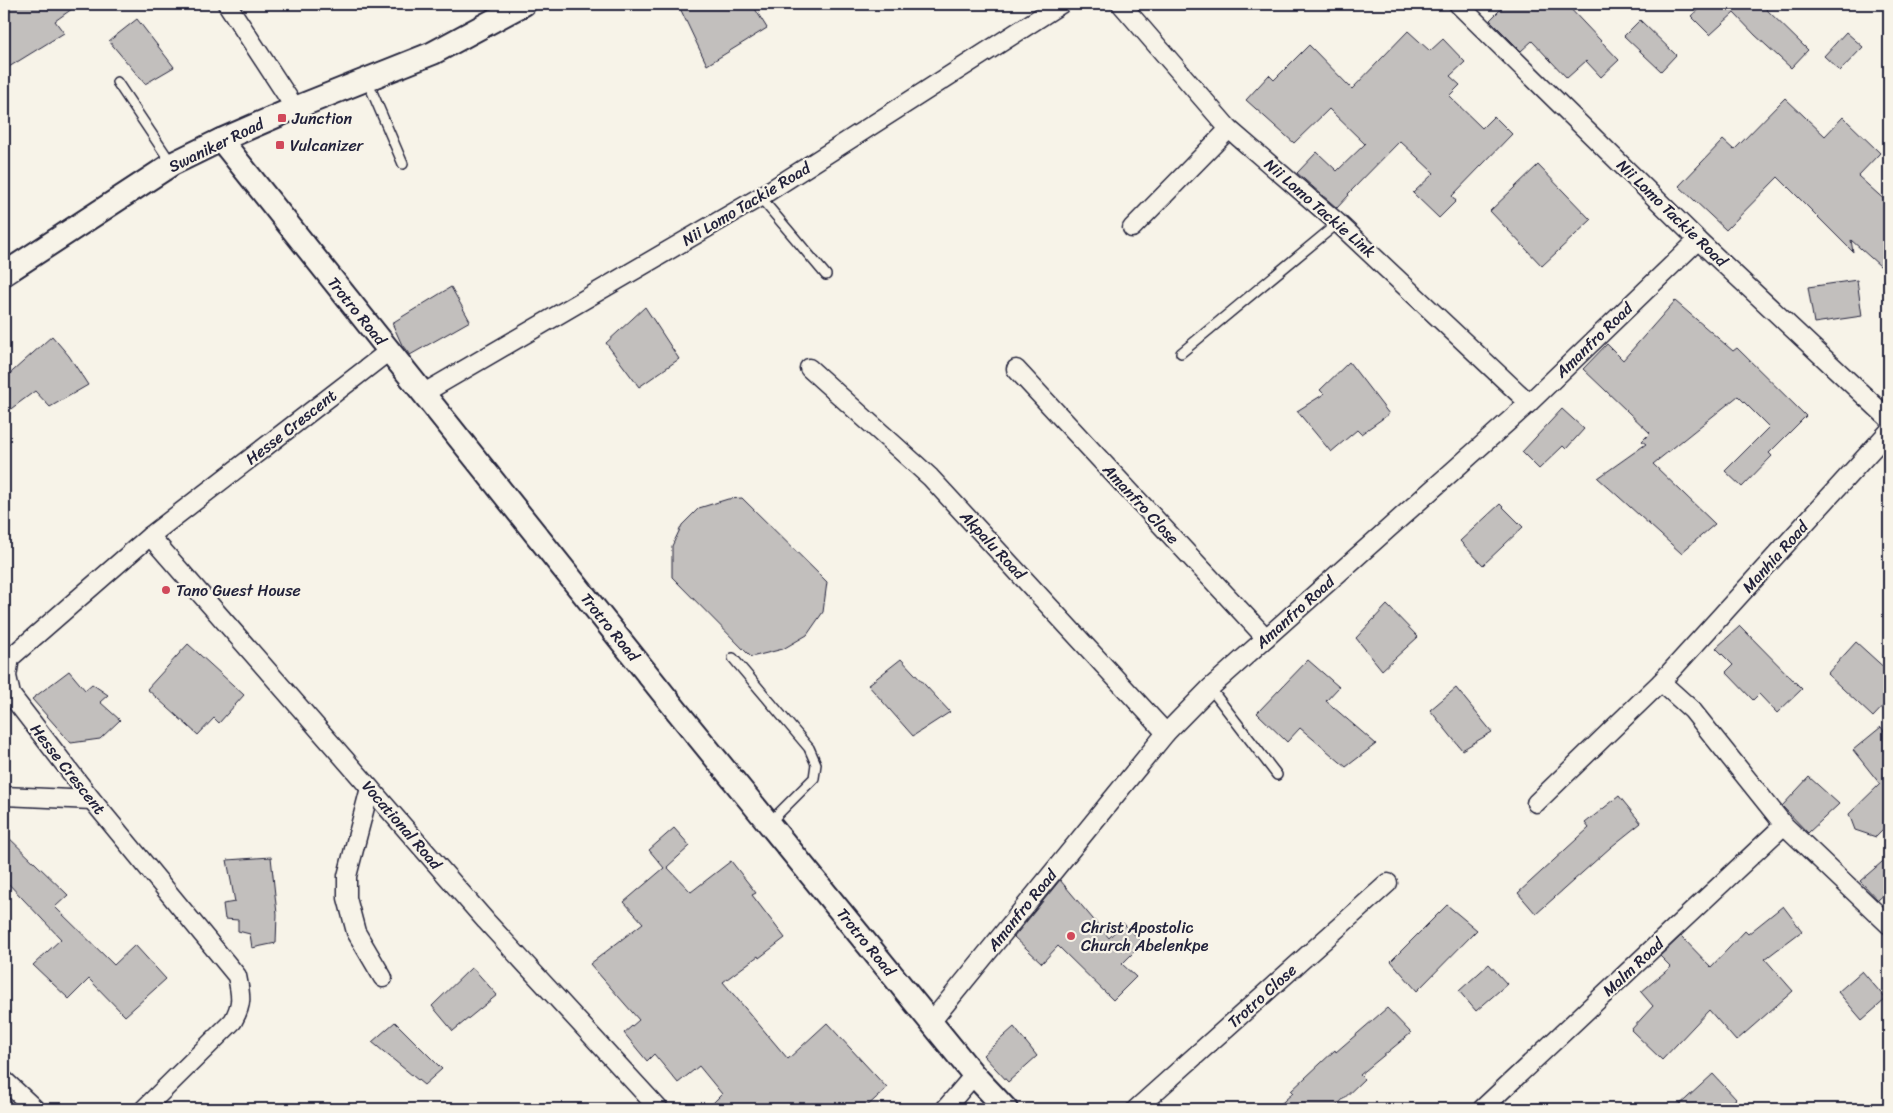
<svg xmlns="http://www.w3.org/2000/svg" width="1893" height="1113" font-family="Sriracha,sans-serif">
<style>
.building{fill:#c2bfbd;stroke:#22223b}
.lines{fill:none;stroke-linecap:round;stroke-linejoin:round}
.service-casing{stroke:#22223b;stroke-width:12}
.minor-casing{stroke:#22223b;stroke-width:21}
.tertiary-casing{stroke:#22223b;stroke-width:26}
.service{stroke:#f7f3e8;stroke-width:9}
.minor{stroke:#f7f3e8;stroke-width:18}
.tertiary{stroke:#f7f3e8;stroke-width:22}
.poi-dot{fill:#d1495b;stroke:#f7f3e8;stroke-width:2}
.labels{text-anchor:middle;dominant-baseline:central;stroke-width:4.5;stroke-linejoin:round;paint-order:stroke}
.poi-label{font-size:16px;fill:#22223b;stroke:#f7f3e8;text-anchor:start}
.street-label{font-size:16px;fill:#22223b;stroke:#f7f3e8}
</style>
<rect width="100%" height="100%" fill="#f7f3e8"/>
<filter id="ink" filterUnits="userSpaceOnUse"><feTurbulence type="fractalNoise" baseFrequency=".02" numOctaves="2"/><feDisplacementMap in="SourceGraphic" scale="10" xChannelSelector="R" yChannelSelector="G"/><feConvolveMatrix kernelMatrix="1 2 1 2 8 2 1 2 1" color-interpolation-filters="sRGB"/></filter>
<g filter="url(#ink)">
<g class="building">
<path d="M 4,4 L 79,4 L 55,21 L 64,33 L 4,70 Z"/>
<path d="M 678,4 L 752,4 L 767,28 L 707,65 Z"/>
<path d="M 1506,4 L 1566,4 L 1619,60 L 1601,77 L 1586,61 L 1567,78 L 1532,41 L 1521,51 L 1490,20 Z"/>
<path d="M 1704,4 L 1761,4 L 1808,50 L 1791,68 L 1755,35 L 1734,13 L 1710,35 L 1691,16 Z"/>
<path d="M 137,19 L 174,67 L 145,84 L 109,41 Z"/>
<path d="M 1640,20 L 1676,55 L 1661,71 L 1624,36 Z"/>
<path d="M 1408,31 L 1430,51 L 1443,39 L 1465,62 L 1450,76 L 1460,85 L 1449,96 L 1482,128 L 1494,116 L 1512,134 L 1452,196 L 1456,201 L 1439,218 L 1413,193 L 1434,173 L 1400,141 L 1348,194 L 1349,195 L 1337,208 L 1297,173 L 1317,152 L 1337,171 L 1365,144 L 1329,109 L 1294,143 L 1246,100 L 1269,75 L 1274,80 L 1309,45 L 1352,89 Z"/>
<path d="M 1846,32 L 1863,47 L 1840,71 L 1824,56 Z"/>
<path d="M 1785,98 L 1825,136 L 1843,117 L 1880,153 L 1858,176 L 1889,204 L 1889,274 L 1851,240 L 1853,252 L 1778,177 L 1726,230 L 1679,186 L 1723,140 L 1734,150 Z"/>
<path d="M 1538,165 L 1591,220 L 1542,266 L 1490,211 Z"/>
<path d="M 1857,280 L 1862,316 L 1814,323 L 1808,287 Z"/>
<path d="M 451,287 L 470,321 L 410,355 L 402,345 L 392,323 Z"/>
<path d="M 1675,301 L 1733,351 L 1737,348 L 1806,416 L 1769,453 L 1772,456 L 1742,487 L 1725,471 L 1769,427 L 1738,396 L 1653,464 L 1715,524 L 1681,553 L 1598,478 L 1646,444 L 1642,441 L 1650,433 L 1583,369 L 1607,344 L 1623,360 Z"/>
<path d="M 645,307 L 679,359 L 639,387 L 606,343 Z"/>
<path d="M 52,336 L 69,356 L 88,385 L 50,407 L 35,391 L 4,414 L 4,379 Z"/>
<path d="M 1349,362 L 1389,414 L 1361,434 L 1357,430 L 1331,452 L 1297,411 L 1324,394 L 1320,390 Z"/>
<path d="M 1562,409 L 1584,429 L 1566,449 L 1563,446 L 1539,469 L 1522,452 Z"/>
<path d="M 742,498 L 827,582 L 823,612 L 807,635 L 783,649 L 751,657 L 672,577 L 672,546 L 682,525 L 699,508 L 728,499 Z"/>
<path d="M 1500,504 L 1523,527 L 1483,565 L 1460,541 Z"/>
<path d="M 1387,605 L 1418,637 L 1382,670 L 1356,638 Z"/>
<path d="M 1740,626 L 1802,689 L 1777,713 L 1759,694 L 1753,700 L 1726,672 L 1733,665 L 1716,648 Z"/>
<path d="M 1856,642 L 1889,672 L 1889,700 L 1873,717 L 1827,674 Z"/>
<path d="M 188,644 L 244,695 L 219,723 L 214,718 L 198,735 L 147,689 Z"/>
<path d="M 901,659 L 950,712 L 913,736 L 868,685 Z"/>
<path d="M 1308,660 L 1339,687 L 1326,701 L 1376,744 L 1346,767 L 1300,728 L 1287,742 L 1257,713 Z"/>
<path d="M 69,671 L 85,690 L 92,684 L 108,695 L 100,702 L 120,720 L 100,739 L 71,743 L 32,699 Z"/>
<path d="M 1456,688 L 1492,732 L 1462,750 L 1430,710 Z"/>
<path d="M 1881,727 L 1889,738 L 1889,824 L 1876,837 L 1855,830 L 1849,814 L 1880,784 L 1853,750 Z"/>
<path d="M 1809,777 L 1839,804 L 1808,833 L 1782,806 Z"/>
<path d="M 1619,796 L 1641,823 L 1611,847 L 1536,914 L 1518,893 L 1589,828 L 1585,823 Z"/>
<path d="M 674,828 L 690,846 L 667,867 L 691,892 L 731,861 L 756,893 L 752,895 L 785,938 L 759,958 L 758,956 L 723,982 L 788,1059 L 827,1023 L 887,1088 L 864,1109 L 707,1109 L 722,1094 L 699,1066 L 678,1083 L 654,1054 L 647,1061 L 624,1033 L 639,1020 L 590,964 L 643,923 L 624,902 L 664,868 L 649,850 Z"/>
<path d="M 4,833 L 68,895 L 55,907 L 114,965 L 135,945 L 166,979 L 125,1016 L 89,979 L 69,999 L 33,965 L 61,939 L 4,879 Z"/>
<path d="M 1889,856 L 1889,890 L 1878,900 L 1860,881 Z"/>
<path d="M 271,857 L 277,914 L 276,943 L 252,948 L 250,934 L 238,931 L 238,920 L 225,919 L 223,904 L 235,902 L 227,860 Z"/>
<path d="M 1060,880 L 1109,938 L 1123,923 L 1143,943 L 1122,964 L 1136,977 L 1113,1000 L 1058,946 L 1042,963 L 1014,937 Z"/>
<path d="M 1447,905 L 1477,930 L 1417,991 L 1391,961 Z"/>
<path d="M 1783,906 L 1802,931 L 1765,959 L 1793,991 L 1736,1041 L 1709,1010 L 1662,1060 L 1631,1030 L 1653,1006 L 1641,992 L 1671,967 L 1660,956 L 1681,936 L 1711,967 L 1745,931 L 1748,934 Z"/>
<path d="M 1489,964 L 1507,984 L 1476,1011 L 1459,991 Z"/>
<path d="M 472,967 L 497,995 L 453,1031 L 432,1006 Z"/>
<path d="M 1862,971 L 1886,999 L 1862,1020 L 1838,992 Z"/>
<path d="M 1387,1008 L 1411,1033 L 1360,1075 L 1364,1079 L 1333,1109 L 1275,1109 L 1293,1093 L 1291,1091 L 1335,1050 L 1336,1052 Z"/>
<path d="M 395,1022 L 442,1069 L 424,1085 L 372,1042 Z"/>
<path d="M 1014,1027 L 1037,1056 L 1008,1082 L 983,1055 Z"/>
<path d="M 1713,1074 L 1736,1099 L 1724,1109 L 1675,1109 Z"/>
</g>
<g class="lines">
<g class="service-casing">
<g id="service">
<path d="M 367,80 L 403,164"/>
<path d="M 117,82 L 172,164"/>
<path d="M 760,197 L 826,275"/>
<path d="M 1181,353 L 1338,223"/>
<path d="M 733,658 L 809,748 L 816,764 L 814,778 L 769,823"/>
<path d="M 1210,688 L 1277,775"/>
</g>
</g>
<g class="minor-casing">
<g id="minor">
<path d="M 227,4 L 295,108"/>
<path d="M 1121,4 L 1229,129 L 1338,223 L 1529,403"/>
<path d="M 1458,4 L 1698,240 L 1889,419"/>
<path d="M 1132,228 L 1229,129"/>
<path d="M 809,368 L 930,477 L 1166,733"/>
<path d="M 1016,369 L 1266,638"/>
<path d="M 424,393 L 760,197 L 1061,4"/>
<path d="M 150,536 L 486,921 L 659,1109"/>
<path d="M 1661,682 L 1692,710 L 1784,825 L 1889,925"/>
<path d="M 370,788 L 347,876 L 347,898 L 356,932 L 383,978"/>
<path d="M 4,796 L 92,800"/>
<path d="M 1536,803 L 1661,682 L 1889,431"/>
<path d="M 931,1022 L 1166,733 L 1210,688 L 1529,403 L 1698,240"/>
<path d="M 4,1080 L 35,1109"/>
<path d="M 144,1109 L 233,1021 C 243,1003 241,996 237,976 L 92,800 L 11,695 L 7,676 L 10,658 L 150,536 L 389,351"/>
<path d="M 945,1109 L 974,1075"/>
<path d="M 1136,1109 L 1388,883"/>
<path d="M 1482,1109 L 1784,825"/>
</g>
</g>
<g class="tertiary-casing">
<g id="tertiary">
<path d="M 221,140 L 677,711 L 974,1075 L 1006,1109"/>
<path d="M 4,274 L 172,164 L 221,140 L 295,108 L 433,53 L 524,4"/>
</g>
</g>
<use href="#service" class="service"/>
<use href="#minor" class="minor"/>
<use href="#tertiary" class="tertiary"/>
</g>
</g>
<g class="poi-dot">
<rect x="277" y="113" width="10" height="10" rx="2.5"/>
<rect x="275" y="140" width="10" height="10" rx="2.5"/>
<circle cx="166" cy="590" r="5"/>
<circle cx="1071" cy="936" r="5"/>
</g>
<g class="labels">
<g class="poi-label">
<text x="292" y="118">Junction</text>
<text x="290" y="145">Vulcanizer</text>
<text x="176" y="590">Tano Guest House</text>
<text x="1081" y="927">Christ Apostolic<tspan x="1081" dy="18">Church Abelenkpe</tspan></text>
</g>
<g class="street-label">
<text transform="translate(216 145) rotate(-26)">Swaniker Road</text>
<text transform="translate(746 204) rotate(-31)">Nii Lomo Tackie Road</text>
<text transform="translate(1320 208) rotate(41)">Nii Lomo Tackie Link</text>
<text transform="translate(1672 213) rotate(44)">Nii Lomo Tackie Road</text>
<text transform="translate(357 311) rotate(51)">Trotro Road</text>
<text transform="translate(1594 340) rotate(-44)">Amanfro Road</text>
<text transform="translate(291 427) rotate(-38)">Hesse Crescent</text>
<text transform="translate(1141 504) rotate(47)">Amanfro Close</text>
<text transform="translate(993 545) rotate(47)">Akpalu Road</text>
<text transform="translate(1775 557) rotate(-48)">Manhia Road</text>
<text transform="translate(1295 612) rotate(-42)">Amanfro Road</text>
<text transform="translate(610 627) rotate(51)">Trotro Road</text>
<text transform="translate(68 769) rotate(52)">Hesse Crescent</text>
<text transform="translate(402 825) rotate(49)">Vocational Road</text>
<text transform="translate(1022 910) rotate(-51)">Amanfro Road</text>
<text transform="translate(866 942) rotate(51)">Trotro Road</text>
<text transform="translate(1633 967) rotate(-43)">Malm Road</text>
<text transform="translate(1262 996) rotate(-42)">Trotro Close</text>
</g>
</g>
<rect width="1893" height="1113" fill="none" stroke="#f7f3e8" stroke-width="20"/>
<rect x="10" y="10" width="1873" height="1093" fill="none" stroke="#22223b" stroke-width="2" filter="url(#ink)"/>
</svg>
